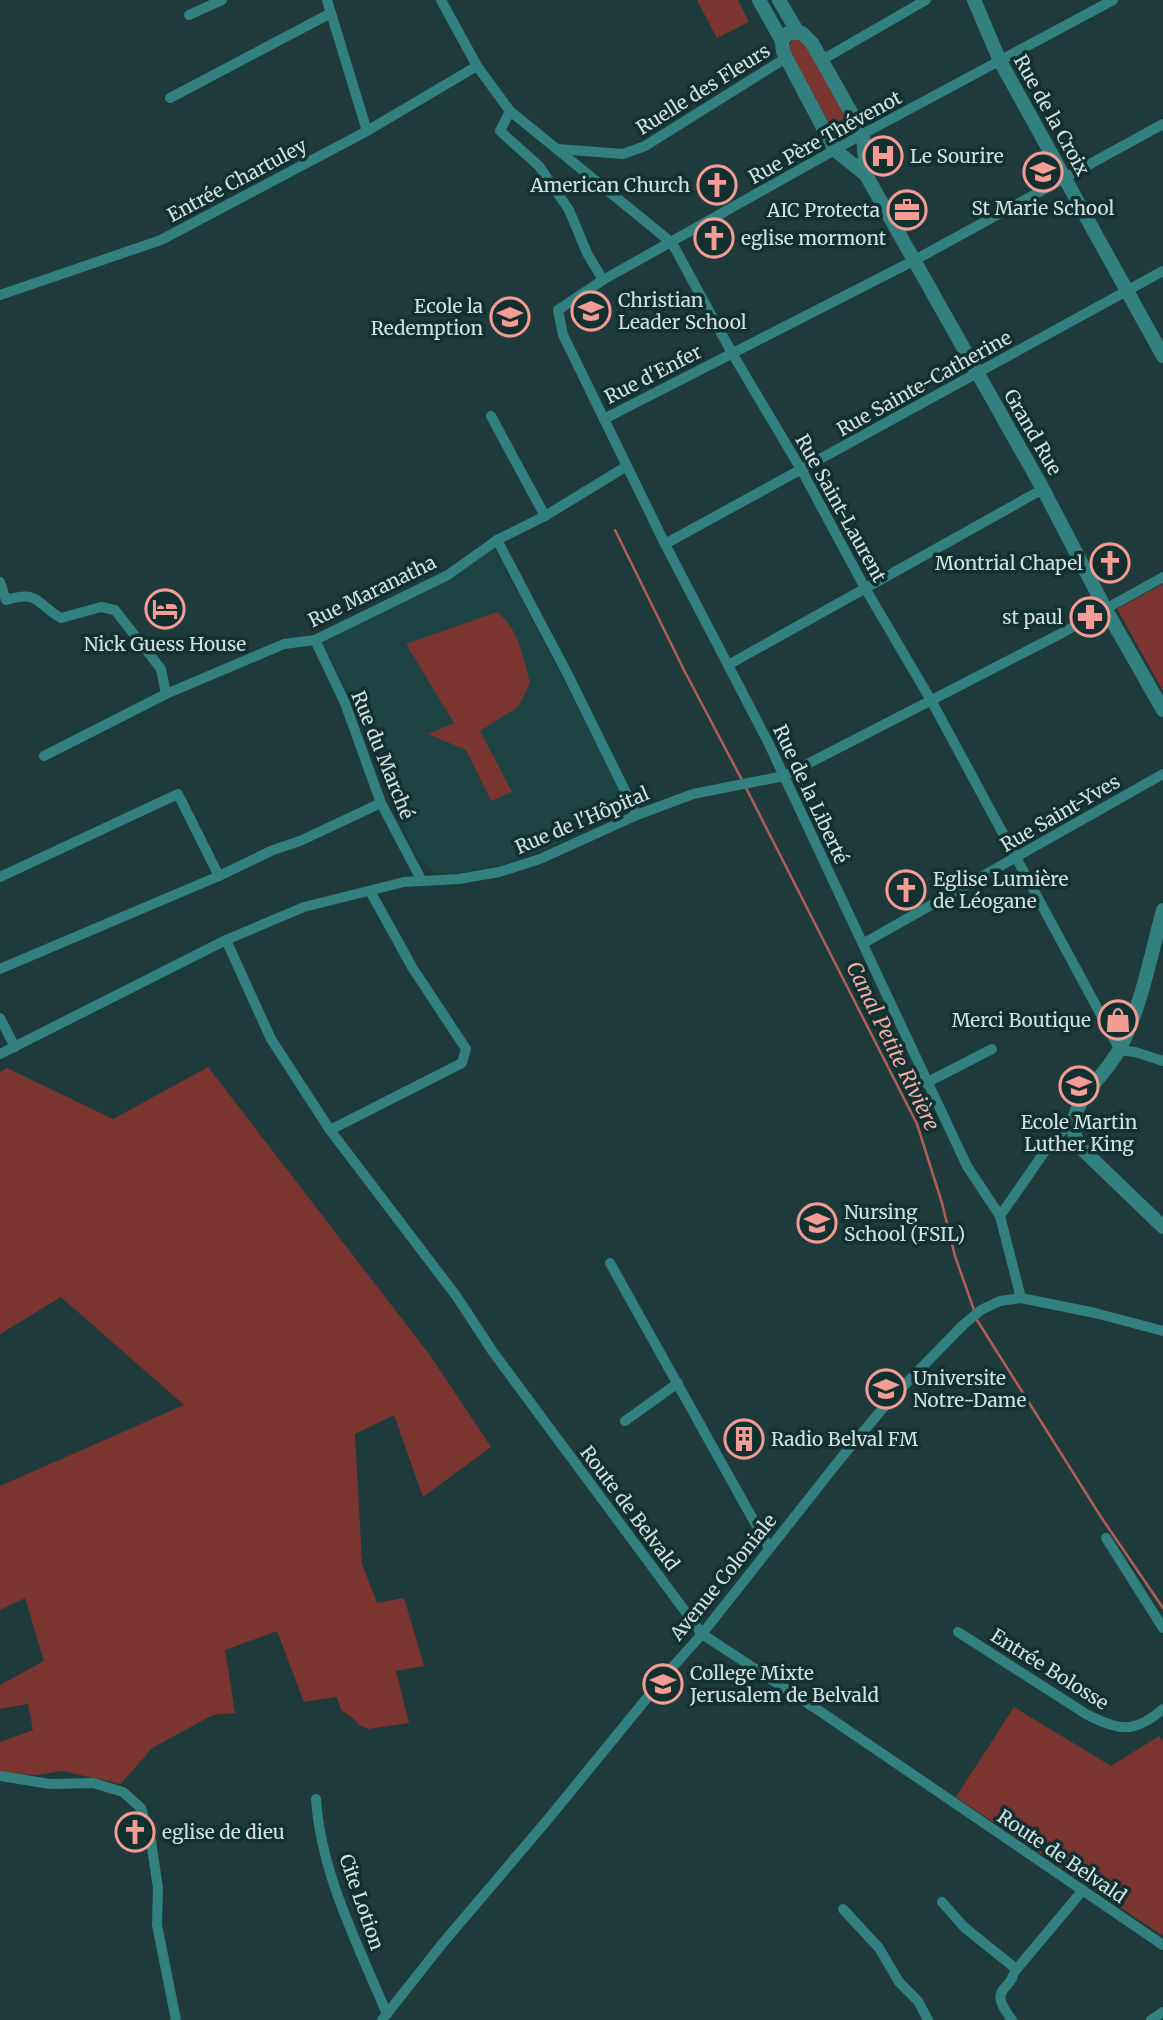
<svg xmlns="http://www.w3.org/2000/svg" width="1163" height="2020" font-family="Merriweather,serif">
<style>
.built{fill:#1d4443}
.green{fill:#7b3531}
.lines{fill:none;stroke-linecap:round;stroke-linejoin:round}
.stream{stroke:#b05e58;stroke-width:2.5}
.minor{stroke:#32807f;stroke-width:10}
.tertiary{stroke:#32807f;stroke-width:14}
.labels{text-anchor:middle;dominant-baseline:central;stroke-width:7;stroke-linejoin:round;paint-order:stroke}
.street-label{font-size:19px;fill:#d2e2e2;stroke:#133030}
.poi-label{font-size:19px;fill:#d2e2e2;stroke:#133030;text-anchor:start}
.water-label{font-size:21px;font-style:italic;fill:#f2ada6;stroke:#133030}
</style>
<rect width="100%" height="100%" fill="#1e3a3a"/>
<path class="built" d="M 494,548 L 631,809 L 542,851 L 504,864 L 460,873 L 436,873 L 418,858 L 389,801 L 354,702 L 321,640 L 450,581 Z"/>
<g class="green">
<path d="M 697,0 L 738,0 L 749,22 L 717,38 Z"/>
<path d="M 793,39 L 807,43 L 846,117 L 844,124 L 840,127 L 830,125 L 791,55 L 788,48 Z"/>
<path d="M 1163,584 L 1163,691 L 1117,609 Z"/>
<path d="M 497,612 C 519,629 523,657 530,683 L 518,707 L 480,731 L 512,792 L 491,801 L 466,750 L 428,734 L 454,723 L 406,644 Z"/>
<path d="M 208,1067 L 429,1354 L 491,1447 L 423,1497 L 394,1415 L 355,1434 L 362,1564 L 377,1603 L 404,1598 L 424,1666 L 396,1671 L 409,1723 L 368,1729 L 359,1725 L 355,1720 L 341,1710 L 337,1697 L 304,1702 L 277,1631 L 225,1650 L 235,1713 L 213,1715 L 152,1748 L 121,1784 L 62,1771 L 36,1775 L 0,1773 L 0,1742 L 33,1730 L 28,1704 L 0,1709 L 0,1685 L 44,1661 L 25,1598 L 0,1610 L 0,1486 L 184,1405 L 61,1297 L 0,1334 L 0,1072 L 7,1068 L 113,1119 Z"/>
<path d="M 1014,1707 L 1111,1766 L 1159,1736 L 1163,1742 L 1163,1936 L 956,1797 Z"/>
</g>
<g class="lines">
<g class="stream">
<path d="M 615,530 L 685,672 L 742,780"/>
<path d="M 745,786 L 917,1124 L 942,1203 L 955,1256 L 974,1310"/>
<path d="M 977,1320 L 1101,1517 L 1163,1608"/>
</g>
<g class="minor">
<path d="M 327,0 L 367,131"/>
<path d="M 441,0 L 477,66 L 510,111 L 672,243 L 732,353 L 802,471 L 865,588 L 932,702 L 1120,1050 L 1135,1052 L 1163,1061"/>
<path d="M 189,15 L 222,0"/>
<path d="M 822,60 L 926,0"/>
<path d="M 170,98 L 331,13"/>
<path d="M 510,111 L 500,131 L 539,166 L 569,210 L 587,253 L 603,280"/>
<path d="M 557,149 L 623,154 L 645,146 L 786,58"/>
<path d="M 0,295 L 161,240 L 367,131 L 477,66"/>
<path d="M 491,416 L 545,516"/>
<path d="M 604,419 L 915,260 L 1163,124"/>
<path d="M 497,540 L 567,673 L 637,815"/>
<path d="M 665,544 L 1163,271"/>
<path d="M 0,582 L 6,600 C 40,590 35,603 61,618 L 101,607 L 115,610 L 161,669 L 166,694"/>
<path d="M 315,640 L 345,703 L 381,803 L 422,881"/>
<path d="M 728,665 L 1043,489"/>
<path d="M 44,756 L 166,694 L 284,644 L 315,640 L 448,575 L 497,540 L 545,516 L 627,466"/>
<path d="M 0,877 L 178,794 L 219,876"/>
<path d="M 226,940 L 271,1039 L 330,1130 L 457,1297 L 493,1352 L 702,1634 L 821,1712 L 1163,1945"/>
<path d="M 864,943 L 1163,774"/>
<path d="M 0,969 L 219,876 L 273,850 L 300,841 L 381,803"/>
<path d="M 0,1018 L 15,1047"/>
<path d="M 0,1054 L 226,940 L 304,907 L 404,882 L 459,879 L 499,872 L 540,859 L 637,815 L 693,794 L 784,776 L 1062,633 L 1163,577"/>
<path d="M 926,1083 L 992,1049"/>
<path d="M 330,1130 L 462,1063 L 466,1049 L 412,967 L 370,891"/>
<path d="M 1000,1216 L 1052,1141 L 1073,1121"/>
<path d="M 610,1263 L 769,1548"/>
<path d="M 1021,1298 L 1000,1216 L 967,1166 L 768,742 L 665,544 L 563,335 L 558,310 L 603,280 L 863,134 L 1113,0"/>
<path d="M 625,1421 L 678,1383"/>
<path d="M 1106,1538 L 1163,1628"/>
<path d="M 958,1632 L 1086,1714 C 1119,1731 1134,1734 1163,1709"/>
<path d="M 0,1776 L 50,1784 L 93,1783 L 123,1792 L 141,1808 L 151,1841 L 158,1888 L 157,1925 L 176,2020"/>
<path d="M 316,1799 C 321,1874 358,1945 387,2014"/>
<path d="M 942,1902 L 964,1927 L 1015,1968 C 1013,1993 985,1985 1012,2020"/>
<path d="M 843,1909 L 879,1948 L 899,1982 L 918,2001 L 928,2020"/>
<path d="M 1015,1971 L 1083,1890"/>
<path d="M 382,2020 L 442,1944 L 549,1818 L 669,1671 L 702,1634 L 841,1458 L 890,1400 L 963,1325 L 981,1310 L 1000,1301 L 1021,1298 L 1095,1313 L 1163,1331"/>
<path d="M 1151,2020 L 1163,2012"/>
</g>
<g class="tertiary">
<path d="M 759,0 L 782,41"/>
<path d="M 779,0 L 797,31"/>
<path d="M 974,0 L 1000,61 L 1163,356"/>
<path d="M 866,175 L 863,134 L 812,43 L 802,33 L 788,33 L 782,41 L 783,52 L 835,150 L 866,175 L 1043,489 L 1106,610 L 1163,710"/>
<path d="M 1163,910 C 1151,954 1141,1008 1120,1048 C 1108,1073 1080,1092 1074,1120 C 1071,1132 1077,1141 1083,1150 L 1163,1227"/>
</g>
</g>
<defs>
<g id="hospital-ring" transform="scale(2.0125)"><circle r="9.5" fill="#133030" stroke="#f59c94" stroke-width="1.5"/><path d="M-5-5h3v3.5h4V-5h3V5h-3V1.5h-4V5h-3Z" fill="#f59c94"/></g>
<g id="school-ring" transform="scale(2.0125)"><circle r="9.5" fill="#133030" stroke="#f59c94" stroke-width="1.5"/><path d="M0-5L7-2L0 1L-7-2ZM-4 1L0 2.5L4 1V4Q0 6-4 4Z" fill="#f59c94"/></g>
<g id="church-ring" transform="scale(2.0125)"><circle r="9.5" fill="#133030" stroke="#f59c94" stroke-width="1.5"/><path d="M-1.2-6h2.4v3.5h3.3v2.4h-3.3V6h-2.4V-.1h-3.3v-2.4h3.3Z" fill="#f59c94"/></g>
<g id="office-ring" transform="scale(2.0125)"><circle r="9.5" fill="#133030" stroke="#f59c94" stroke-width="1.5"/><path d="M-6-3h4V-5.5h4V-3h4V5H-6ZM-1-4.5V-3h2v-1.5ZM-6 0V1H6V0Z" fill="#f59c94"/></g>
<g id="hotel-ring" transform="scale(2.0125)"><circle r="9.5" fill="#133030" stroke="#f59c94" stroke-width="1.5"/><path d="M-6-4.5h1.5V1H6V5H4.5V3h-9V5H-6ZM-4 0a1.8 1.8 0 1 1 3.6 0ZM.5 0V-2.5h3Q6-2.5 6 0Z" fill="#f59c94"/></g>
<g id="pharmacy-ring" transform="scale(2.0125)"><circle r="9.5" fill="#133030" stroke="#f59c94" stroke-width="1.5"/><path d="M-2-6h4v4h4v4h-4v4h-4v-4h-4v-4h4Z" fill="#f59c94"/></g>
<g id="shop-ring" transform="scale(2.0125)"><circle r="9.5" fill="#133030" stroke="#f59c94" stroke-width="1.5"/><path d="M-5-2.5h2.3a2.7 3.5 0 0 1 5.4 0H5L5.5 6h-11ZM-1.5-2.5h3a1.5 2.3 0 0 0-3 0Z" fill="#f59c94"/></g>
<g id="university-ring" transform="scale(2.0125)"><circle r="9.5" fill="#133030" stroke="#f59c94" stroke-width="1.5"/><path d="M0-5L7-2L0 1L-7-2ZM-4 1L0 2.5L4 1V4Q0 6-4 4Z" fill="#f59c94"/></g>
<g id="building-ring" transform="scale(2.0125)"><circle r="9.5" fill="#133030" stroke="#f59c94" stroke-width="1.5"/><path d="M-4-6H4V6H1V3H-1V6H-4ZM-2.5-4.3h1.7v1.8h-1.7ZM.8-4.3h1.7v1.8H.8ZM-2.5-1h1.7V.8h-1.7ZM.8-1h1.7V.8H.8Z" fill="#f59c94"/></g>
</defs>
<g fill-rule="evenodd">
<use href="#hospital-ring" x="883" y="156"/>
<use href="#school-ring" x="1043" y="172"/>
<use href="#church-ring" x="717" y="185"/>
<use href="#office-ring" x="907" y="210"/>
<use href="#church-ring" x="714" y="238"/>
<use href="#school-ring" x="591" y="311"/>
<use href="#school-ring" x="510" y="317"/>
<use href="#church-ring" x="1110" y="563"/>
<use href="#hotel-ring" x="165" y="609"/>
<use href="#pharmacy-ring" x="1090" y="617"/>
<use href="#church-ring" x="906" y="890"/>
<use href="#shop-ring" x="1118" y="1020"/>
<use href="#school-ring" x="1079" y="1086"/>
<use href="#school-ring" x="817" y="1223"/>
<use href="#university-ring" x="886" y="1389"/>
<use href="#building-ring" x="744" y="1439"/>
<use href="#school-ring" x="663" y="1684"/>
<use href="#church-ring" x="135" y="1832"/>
</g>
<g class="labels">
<g class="street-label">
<text transform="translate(703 89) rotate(-32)">Ruelle des Fleurs</text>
<text transform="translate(1052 115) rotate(61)">Rue de la Croix</text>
<text transform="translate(825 137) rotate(-29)">Rue Père Thévenot</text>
<text transform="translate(237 180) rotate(-28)">Entrée Chartuley</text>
<text transform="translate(653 374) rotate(-27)">Rue d'Enfer</text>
<text transform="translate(924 383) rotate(-29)">Rue Sainte-Catherine</text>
<text transform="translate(1033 432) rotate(60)">Grand Rue</text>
<text transform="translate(841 508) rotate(61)">Rue Saint-Laurent</text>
<text transform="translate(372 591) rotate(-26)">Rue Maranatha</text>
<text transform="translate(383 755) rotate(68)">Rue du Marché</text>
<text transform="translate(811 794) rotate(65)">Rue de la Liberté</text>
<text transform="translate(1060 813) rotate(-30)">Rue Saint-Yves</text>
<text transform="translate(582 820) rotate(-23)">Rue de l'Hôpital</text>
<text transform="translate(630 1508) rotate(53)">Route de Belvald</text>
<text transform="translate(723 1577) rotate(-51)">Avenue Coloniale</text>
<text transform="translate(1050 1669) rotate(32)">Entrée Bolosse</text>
<text transform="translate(1062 1856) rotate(34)">Route de Belvald</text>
<text transform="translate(362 1902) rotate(71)">Cite Lotion</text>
</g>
<g class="poi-label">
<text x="910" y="156">Le Sourire</text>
<text x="690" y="185" text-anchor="end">American Church</text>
<text x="1043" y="208" text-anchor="middle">St Marie School</text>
<text x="880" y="210" text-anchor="end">AIC Protecta</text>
<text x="741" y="238">eglise mormont</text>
<text x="618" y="300">Christian<tspan x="618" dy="22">Leader School</tspan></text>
<text x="483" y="306" text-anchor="end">Ecole la<tspan x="483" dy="22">Redemption</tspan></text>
<text x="1083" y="563" text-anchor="end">Montrial Chapel</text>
<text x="1063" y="617" text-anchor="end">st paul</text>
<text x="165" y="644" text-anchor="middle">Nick Guess House</text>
<text x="933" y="879">Eglise Lumière<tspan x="933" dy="22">de Léogane</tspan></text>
<text x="1091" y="1020" text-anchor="end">Merci Boutique</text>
<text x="1079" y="1122" text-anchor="middle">Ecole Martin<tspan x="1079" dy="22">Luther King</tspan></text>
<text x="844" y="1212">Nursing<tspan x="844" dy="22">School (FSIL)</tspan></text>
<text x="913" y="1378">Universite<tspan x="913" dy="22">Notre-Dame</tspan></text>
<text x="771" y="1439">Radio Belval FM</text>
<text x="690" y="1673">College Mixte<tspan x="690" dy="22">Jerusalem de Belvald</tspan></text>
<text x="162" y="1832">eglise de dieu</text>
</g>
<g class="water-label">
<text transform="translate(893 1046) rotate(64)">Canal Petite Rivière</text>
</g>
</g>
</svg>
